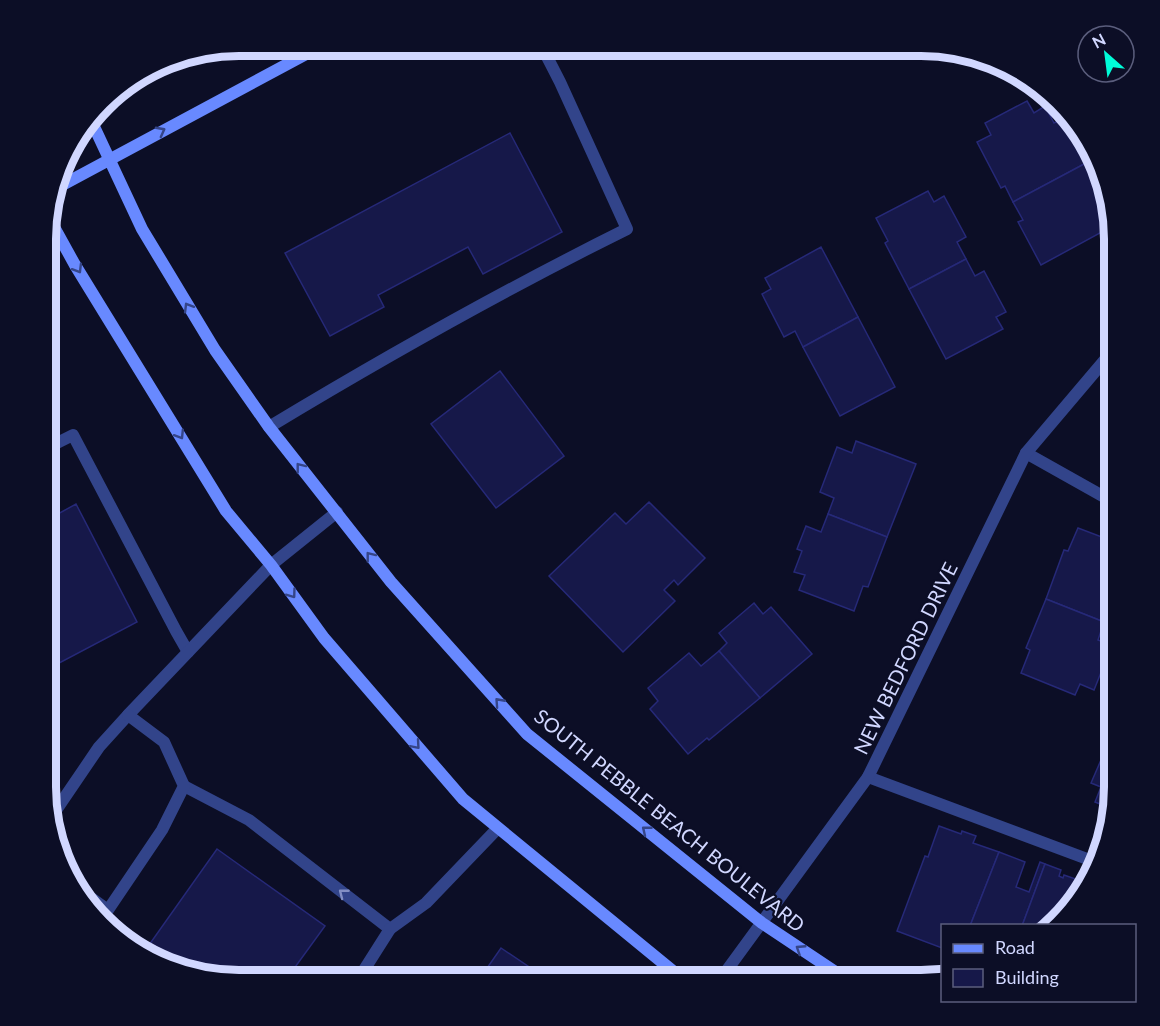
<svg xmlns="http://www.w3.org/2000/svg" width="1160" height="1026" font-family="Lato,sans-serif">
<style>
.building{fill:#161849;stroke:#262978;stroke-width:1.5}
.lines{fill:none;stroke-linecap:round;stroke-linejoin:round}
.lane{stroke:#32448a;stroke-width:12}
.street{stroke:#32448a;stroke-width:12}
.secondary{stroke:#6889ff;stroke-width:12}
.oneway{stroke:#354588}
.oneway2{stroke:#828ec4}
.labels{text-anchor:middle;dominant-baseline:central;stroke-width:4.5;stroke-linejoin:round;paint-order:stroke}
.street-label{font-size:20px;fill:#d1d7ff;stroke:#0c0e26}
.rim{fill:none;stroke:#d1d7ff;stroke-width:8}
</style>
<rect width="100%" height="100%" fill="#0c0e26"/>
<g class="building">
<path d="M 1027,101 L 1034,113 L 1045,106 L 1054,123 L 1062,119 L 1086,163 L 1013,202 L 1005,186 L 1001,188 L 977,142 L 991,135 L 985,123 Z"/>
<path d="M 510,133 L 562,232 L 483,274 L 468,247 L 378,295 L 384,307 L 330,336 L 285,253 Z"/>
<path d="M 1086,163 L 1110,209 L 1103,212 L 1111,227 L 1041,265 L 1018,222 L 1023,220 L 1013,202 Z"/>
<path d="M 928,191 L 934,202 L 944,196 L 966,237 L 957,242 L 966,259 L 909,289 L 885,243 L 888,241 L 876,218 Z"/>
<path d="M 821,247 L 858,317 L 803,347 L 795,331 L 784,337 L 762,294 L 771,289 L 765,278 Z"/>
<path d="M 966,259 L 975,276 L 984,271 L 1006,312 L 996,317 L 1003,329 L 946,359 L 909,289 Z"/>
<path d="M 858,317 L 895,387 L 840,416 L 803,347 Z"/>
<path d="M 500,371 L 564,456 L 496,508 L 431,424 Z"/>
<path d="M 856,441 L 916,464 L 887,537 L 828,514 L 834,498 L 820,492 L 837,447 L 852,453 Z"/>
<path d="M 649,502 L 705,558 L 678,585 L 674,580 L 664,590 L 675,601 L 623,652 L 549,576 L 615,513 L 626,524 Z"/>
<path d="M 76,504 L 137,622 L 46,670 L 47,520 Z"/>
<path d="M 828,514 L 887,537 L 868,587 L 863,586 L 854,611 L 799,590 L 805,575 L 794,572 L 802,551 L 797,549 L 806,526 L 821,532 Z"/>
<path d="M 1078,528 L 1115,542 L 1115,608 L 1111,606 L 1104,622 L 1046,599 L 1064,550 L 1068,551 Z"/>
<path d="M 1046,599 L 1104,622 L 1098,640 L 1112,645 L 1094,690 L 1080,684 L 1075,695 L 1021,673 L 1030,650 L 1026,648 Z"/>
<path d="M 754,603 L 763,614 L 771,607 L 812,654 L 760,698 L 719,651 L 727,643 L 719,633 Z"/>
<path d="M 719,651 L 760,698 L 709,740 L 707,738 L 688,754 L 650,709 L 658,701 L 648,688 L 689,653 L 701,666 Z"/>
<path d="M 1114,730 L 1115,730 L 1115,788 L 1110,808 L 1095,802 L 1101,787 L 1091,783 Z"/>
<path d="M 939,826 L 961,834 L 962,831 L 976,836 L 973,843 L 999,852 L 970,926 L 942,926 L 942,948 L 897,931 L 925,856 L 928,857 Z"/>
<path d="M 217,849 L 325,926 L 285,981 L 238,981 L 164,966 L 144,952 Z"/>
<path d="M 999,852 L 1025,862 L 1016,887 L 1029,892 L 1040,862 L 1045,864 L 1022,926 L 970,926 Z"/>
<path d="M 1045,864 L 1061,870 L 1059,876 L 1063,878 L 1064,875 L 1087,883 L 1055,926 L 1022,926 Z"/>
<path d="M 501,948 L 550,981 L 478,981 Z"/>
</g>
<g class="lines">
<g class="lane">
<path d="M 269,427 C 385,357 504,290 627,229 L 560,82 L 541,45"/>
<path d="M 47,448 L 73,435 L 176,631 L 188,652"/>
<path d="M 868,777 L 1098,863"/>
<path d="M 184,786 L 249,820 L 390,929"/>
<path d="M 50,819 L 99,747 L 128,715 L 271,565 L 337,512"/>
<path d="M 76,887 L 108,910 L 162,830 L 184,786 L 164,742 L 128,715"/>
<path d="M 357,981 L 390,929 L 426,903 L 498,828"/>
</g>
<g class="street">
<path d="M 1026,453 L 1115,503"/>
<path d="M 719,981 L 868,777 L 1026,453 L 1115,348"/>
</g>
<g class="secondary">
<path d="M 90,118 L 142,229 L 215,350 L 269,427 L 391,582 L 527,734 L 762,923 L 849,981"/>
<path d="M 53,190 L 323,45"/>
<path d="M 49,218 L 75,265 L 226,511 L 271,565 L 324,638 L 463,799 L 685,981"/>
</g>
</g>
<defs><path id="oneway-chevron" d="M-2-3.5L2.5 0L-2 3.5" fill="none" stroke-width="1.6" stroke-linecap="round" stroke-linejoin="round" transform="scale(1.5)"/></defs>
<g class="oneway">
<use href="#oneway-chevron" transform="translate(161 131) rotate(-28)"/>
<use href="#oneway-chevron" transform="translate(78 269) rotate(59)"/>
<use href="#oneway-chevron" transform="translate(188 307) rotate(-121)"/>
<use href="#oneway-chevron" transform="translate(180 435) rotate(58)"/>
<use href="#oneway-chevron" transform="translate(300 467) rotate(-128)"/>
<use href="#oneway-chevron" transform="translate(370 556) rotate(-128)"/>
<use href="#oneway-chevron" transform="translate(292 594) rotate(54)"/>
<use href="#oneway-chevron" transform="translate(499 702) rotate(-132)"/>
<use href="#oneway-chevron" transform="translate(416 745) rotate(49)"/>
<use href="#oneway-chevron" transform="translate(646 830) rotate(-141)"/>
<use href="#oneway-chevron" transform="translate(800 949) rotate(-147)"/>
</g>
<use class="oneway2" href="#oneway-chevron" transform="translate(343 893) rotate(-142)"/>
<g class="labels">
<g class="street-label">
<text transform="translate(905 658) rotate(-64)">NEW BEDFORD DRIVE</text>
<text transform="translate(670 820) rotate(39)">SOUTH PEBBLE BEACH BOULEVARD</text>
</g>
</g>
<path d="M0 0H1160V1026H0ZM239 56H921A183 183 0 0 1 1104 239V787A183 183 0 0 1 921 970H239A183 183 0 0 1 56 787V239A183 183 0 0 1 239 56Z" fill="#0c0e26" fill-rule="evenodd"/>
<path class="rim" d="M239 56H921A183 183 0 0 1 1104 239V787A183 183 0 0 1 921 970H239A183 183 0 0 1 56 787V239A183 183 0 0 1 239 56Z"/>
<rect x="941" y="924" width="195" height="78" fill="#0c0e26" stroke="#5b5e7d" stroke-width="1.5"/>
<rect x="953" y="944" width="30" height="9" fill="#6889ff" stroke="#5b5e7d" stroke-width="1.5"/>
<text x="995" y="954" font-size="18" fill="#d1d7ff">Road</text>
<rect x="953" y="969" width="30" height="18" fill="#161849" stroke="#5b5e7d" stroke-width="1.5"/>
<text x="995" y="984" font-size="18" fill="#d1d7ff">Building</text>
<g transform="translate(1106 54) rotate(332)"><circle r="28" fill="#0c0e26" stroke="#5b5e7d" stroke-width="1.5"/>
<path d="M0-4.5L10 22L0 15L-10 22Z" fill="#00fcd8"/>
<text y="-9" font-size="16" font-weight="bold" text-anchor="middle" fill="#d1d7ff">N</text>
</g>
</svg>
